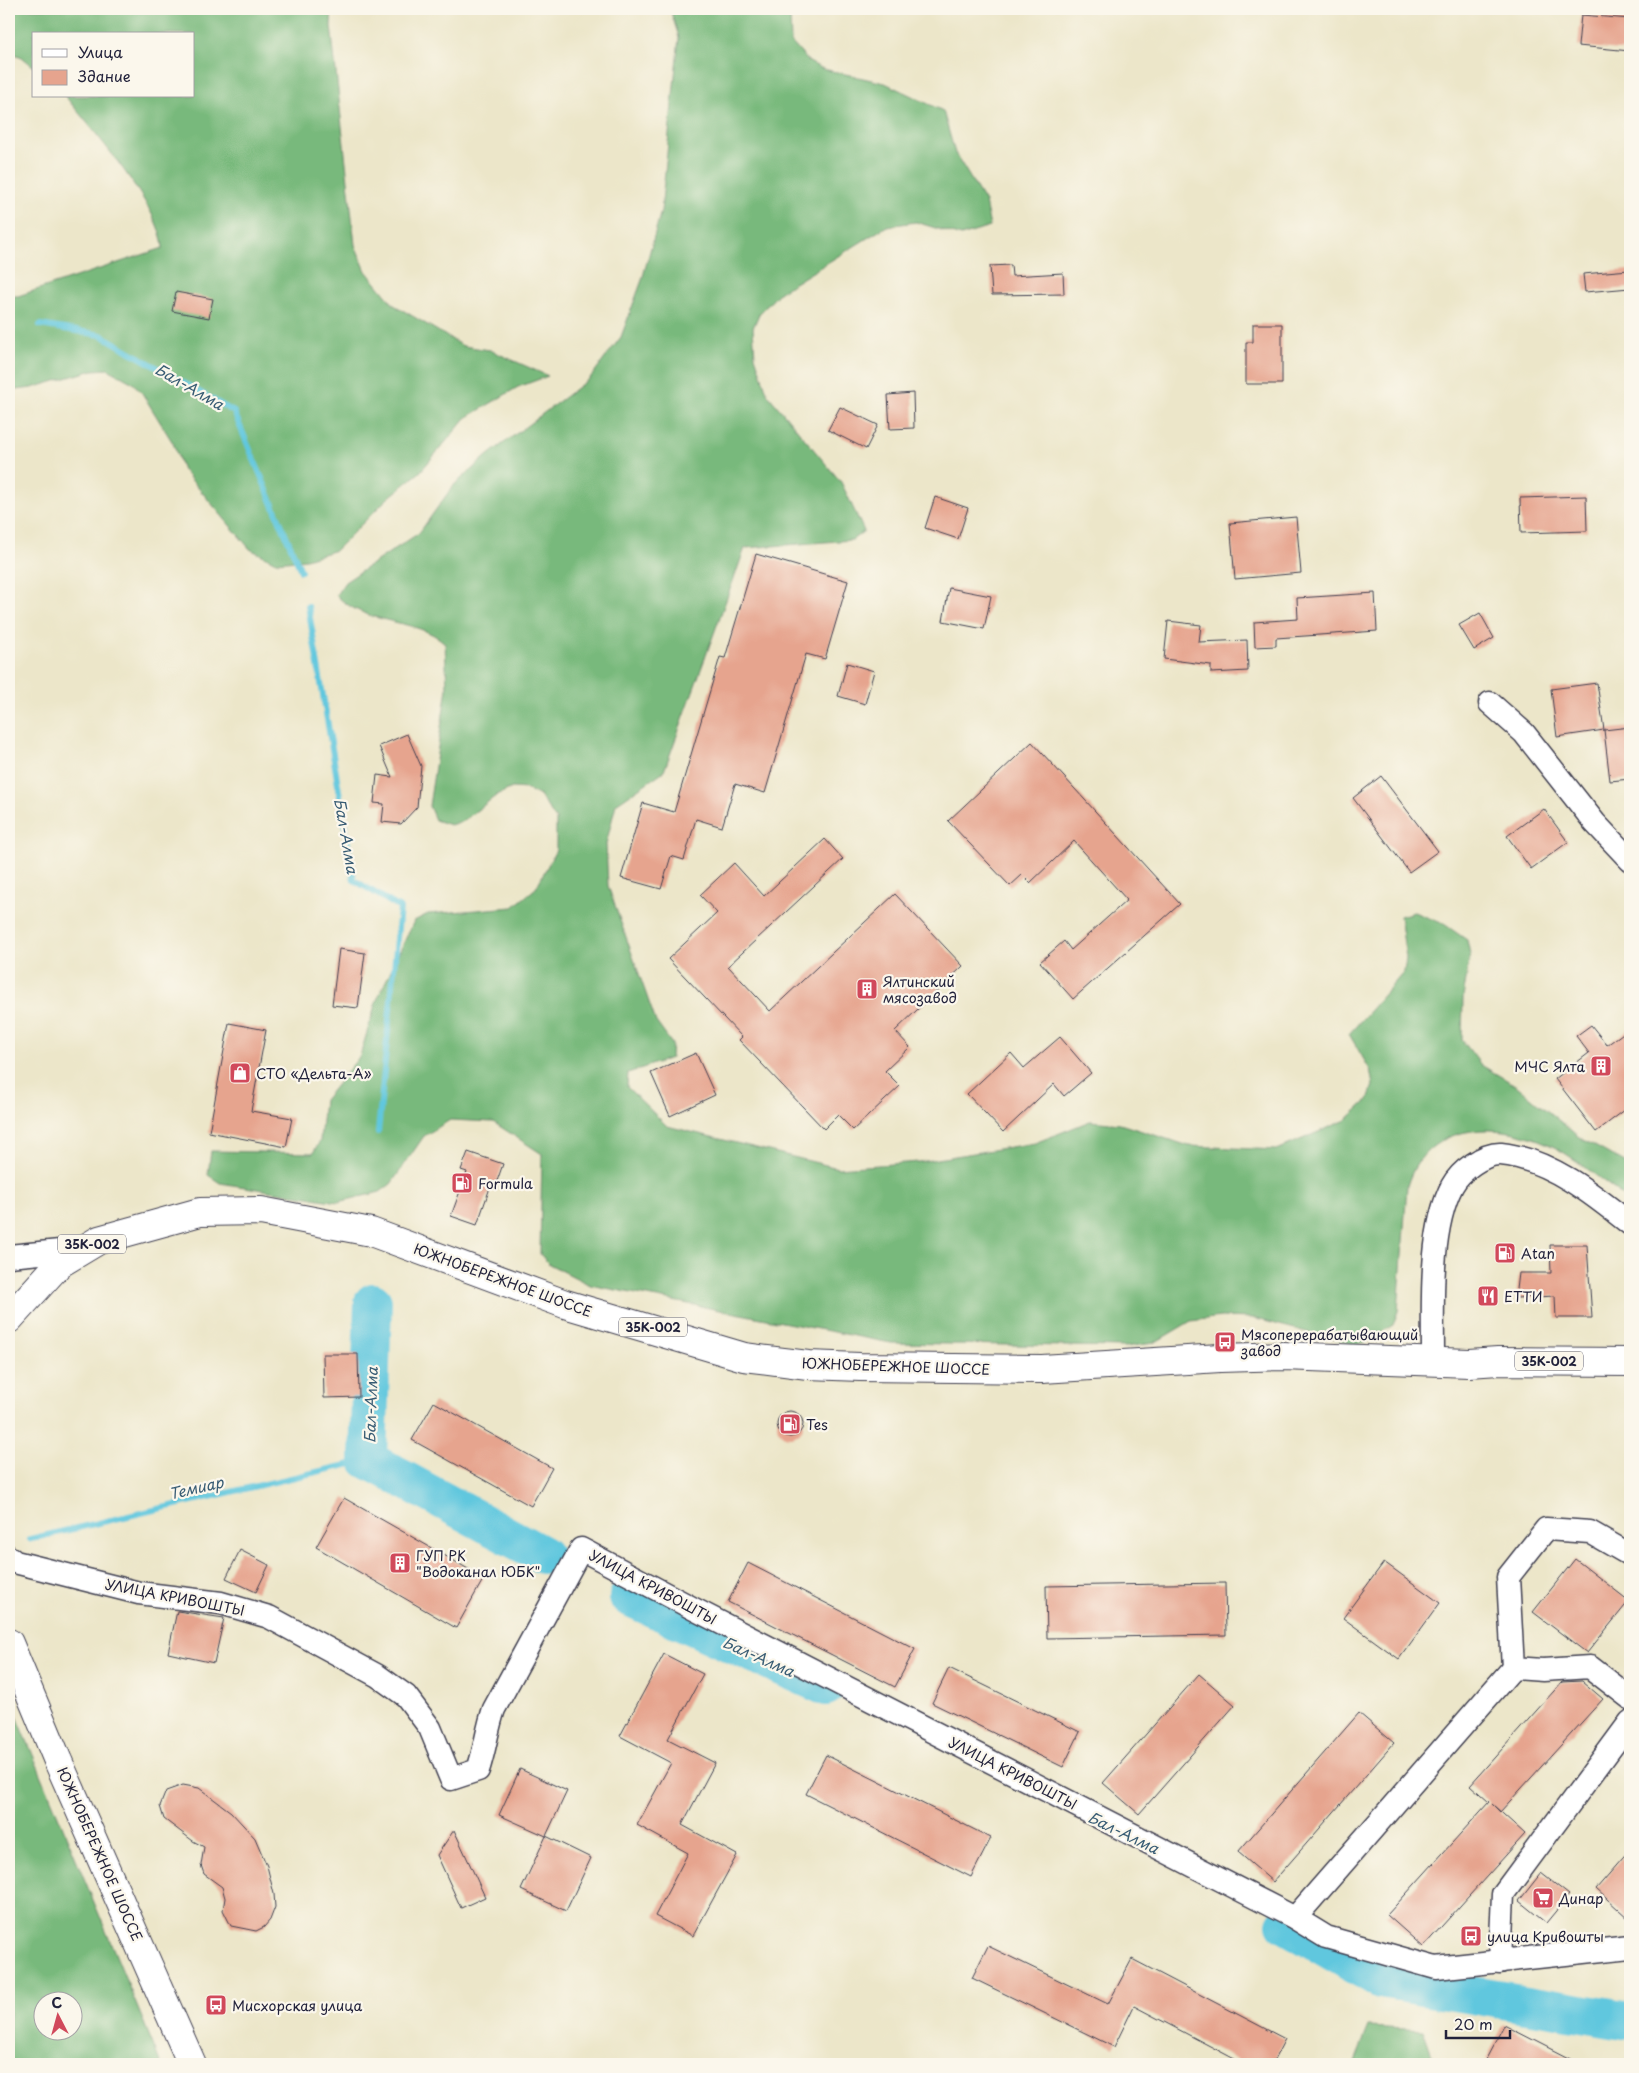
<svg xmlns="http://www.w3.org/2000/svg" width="1639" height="2073" font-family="'Playpen Sans',sans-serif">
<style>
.forest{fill:#78b97b;stroke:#4d6e5b;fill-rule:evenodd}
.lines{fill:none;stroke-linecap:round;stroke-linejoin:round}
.stream{stroke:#61c7de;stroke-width:6}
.river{stroke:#61c7de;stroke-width:38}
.building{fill:#e6a48e}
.minor-casing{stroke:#403f50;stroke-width:25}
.highway-casing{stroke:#403f50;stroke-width:30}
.minor{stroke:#fff;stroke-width:22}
.highway{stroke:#fff;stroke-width:28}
.labels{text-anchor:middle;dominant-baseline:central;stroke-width:4.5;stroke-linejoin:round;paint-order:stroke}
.shield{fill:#fbf7ec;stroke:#636270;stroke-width:1}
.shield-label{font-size:12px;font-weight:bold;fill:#22223b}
.poi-label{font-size:14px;fill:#22223b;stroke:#fbf7ec;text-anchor:start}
.street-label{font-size:14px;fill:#22223b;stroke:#fbf7ec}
.water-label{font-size:15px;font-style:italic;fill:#385c74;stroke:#fbf7ec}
</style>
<rect width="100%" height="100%" fill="#fbf7ec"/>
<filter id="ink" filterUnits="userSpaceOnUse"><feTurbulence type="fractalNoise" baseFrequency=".02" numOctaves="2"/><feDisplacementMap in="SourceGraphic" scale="10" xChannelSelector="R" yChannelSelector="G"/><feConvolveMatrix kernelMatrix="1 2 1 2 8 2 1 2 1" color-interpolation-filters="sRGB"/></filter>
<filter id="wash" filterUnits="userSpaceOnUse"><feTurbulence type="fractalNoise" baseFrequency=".0096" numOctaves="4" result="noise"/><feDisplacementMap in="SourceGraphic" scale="20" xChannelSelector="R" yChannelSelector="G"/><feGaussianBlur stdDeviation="1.12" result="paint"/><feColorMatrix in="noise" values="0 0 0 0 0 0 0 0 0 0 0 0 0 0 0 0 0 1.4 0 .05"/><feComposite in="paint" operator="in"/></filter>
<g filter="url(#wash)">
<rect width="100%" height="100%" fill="#ece6c9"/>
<g class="forest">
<path d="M 9,9 L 332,9 L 331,26 L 355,245 L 366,271 L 394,305 L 463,346 L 490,350 L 548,376 L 518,387 L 466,418 L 420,472 L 387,499 L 336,550 L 306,559 L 276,562 L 250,549 L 183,470 L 173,443 L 142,393 L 133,383 L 108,369 L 93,370 L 32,388 L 9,391 L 9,296 L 18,296 L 163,248 C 162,209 91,128 65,96 L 194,96 L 194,34 L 34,34 L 34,67 L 22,57 L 9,52 Z"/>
<path d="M 670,9 L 791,9 L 790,14 L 791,42 L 809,62 L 823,69 L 885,83 L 943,111 L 955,153 L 985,202 L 990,227 L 961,236 L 916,222 L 887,226 L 780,292 L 759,314 L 753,328 L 755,356 L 768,395 L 841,482 L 864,531 L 852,540 L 745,548 L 664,771 L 616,804 L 606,844 L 608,886 L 656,1022 L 672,1044 L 671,1058 L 628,1073 L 627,1087 L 667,1126 L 838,1168 L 919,1162 L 1035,1143 L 1090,1121 L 1120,1124 L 1189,1146 L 1277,1150 L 1346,1120 L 1368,1100 L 1373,1085 L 1370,1070 L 1349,1034 L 1404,972 L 1406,958 L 1400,916 L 1414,912 L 1444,924 L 1467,940 L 1470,954 L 1463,998 L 1462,1040 L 1481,1065 L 1517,1086 L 1579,1137 L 1630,1166 L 1630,1201 C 1606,1184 1581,1162 1556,1148 C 1504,1120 1427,1119 1407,1186 L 1398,1311 L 1393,1325 L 1366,1342 L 1352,1344 L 1253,1318 L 1221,1317 L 1191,1321 L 1154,1343 L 1125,1347 L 891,1343 L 590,1285 L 549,1264 L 540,1254 L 542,1154 L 493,1122 L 450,1120 L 424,1136 L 391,1184 L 380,1192 L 338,1202 L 220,1183 L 208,1175 L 211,1151 L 313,1153 L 320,1141 L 324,1100 L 360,1056 L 376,1002 L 414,921 L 428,914 L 513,907 L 536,888 L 556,850 L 556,820 L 540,796 L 527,789 L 512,788 L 497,795 L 463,821 L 450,825 L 435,820 L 429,806 L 447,688 L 445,643 C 416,617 367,627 336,595 L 345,582 L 419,533 L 453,486 L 488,455 L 590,378 L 621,337 L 642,280 L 661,211 L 679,37 Z"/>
<path d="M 9,1697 L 161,2064 L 9,2064 ZM 42,2000 L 72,2000 L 72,2030 L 42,2030 Z"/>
<path d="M 1369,2027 L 1423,2030 L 1435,2064 L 1354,2064 Z"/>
</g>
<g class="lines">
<g class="stream">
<path d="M 40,325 L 101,335 L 234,412 L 301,571"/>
<path d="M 9,328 L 12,329"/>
<path d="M 308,606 L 354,880 L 400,908 L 378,1132"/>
<path d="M 30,1539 L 368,1460"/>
</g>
<g class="river">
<path d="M 373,1302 L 368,1460 L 543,1555"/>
<path d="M 628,1597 L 826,1687"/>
<path d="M 1285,1924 L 1381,1980 L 1630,2021"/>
</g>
</g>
<g id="blocks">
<g class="building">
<path d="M 1581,15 L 1630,19 L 1630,51 L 1578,46 Z"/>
<path d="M 1011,265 L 1012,276 L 1063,273 L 1064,294 L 992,295 L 990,266 Z"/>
<path d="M 1629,270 L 1630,288 L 1585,292 L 1583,274 Z"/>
<path d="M 176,292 L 213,299 L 209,318 L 172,311 Z"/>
<path d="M 1253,324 L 1282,324 L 1282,384 L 1246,384 L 1246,342 L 1253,342 Z"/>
<path d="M 913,393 L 914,428 L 890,429 L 888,395 Z"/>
<path d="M 840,407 L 878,425 L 866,449 L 828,430 Z"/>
<path d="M 1586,496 L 1587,531 L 1521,533 L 1520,498 Z"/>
<path d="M 935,497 L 968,508 L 958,539 L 925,528 Z"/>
<path d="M 1296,517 L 1301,573 L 1235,579 L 1230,523 Z"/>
<path d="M 756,554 L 848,581 L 825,659 L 806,654 L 765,793 L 735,784 L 722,827 L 696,819 L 684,860 L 671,856 L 661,889 L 621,878 L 643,803 L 674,812 L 720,657 L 725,658 Z"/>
<path d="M 949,588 L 991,596 L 984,629 L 943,621 Z"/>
<path d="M 1375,593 L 1377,631 L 1276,638 L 1276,646 L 1255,647 L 1254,622 L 1298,619 L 1297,598 Z"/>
<path d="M 1480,613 L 1494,638 L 1474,650 L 1459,625 Z"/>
<path d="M 1168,621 L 1201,625 L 1199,642 L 1247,640 L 1248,671 L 1211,673 L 1211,665 L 1164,659 Z"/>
<path d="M 847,663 L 874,671 L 865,704 L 838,696 Z"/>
<path d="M 1597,683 L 1604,730 L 1557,737 L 1551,689 Z"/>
<path d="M 1630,727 L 1630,779 L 1610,781 L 1604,730 Z"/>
<path d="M 407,734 L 421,766 L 417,807 L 401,824 L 382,822 L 384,804 L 374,803 L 377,775 L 392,777 L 379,746 Z"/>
<path d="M 1032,742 L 1180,904 L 1073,999 L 1040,962 L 1064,941 L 1071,950 L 1127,900 L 1074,841 L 1030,883 L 1022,875 L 1010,886 L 948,821 Z"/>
<path d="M 1381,776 L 1438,851 L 1409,872 L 1353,798 Z"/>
<path d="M 1544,809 L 1568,842 L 1531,869 L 1507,836 Z"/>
<path d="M 825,839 L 843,859 L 728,966 L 770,1011 L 895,894 L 963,966 L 895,1031 L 910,1047 L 885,1071 L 900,1086 L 853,1130 L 838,1115 L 824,1129 L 739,1040 L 742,1037 L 668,959 L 717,913 L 700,895 L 734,863 L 764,896 Z"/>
<path d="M 339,949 L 365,953 L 358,1008 L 332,1005 Z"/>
<path d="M 229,1023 L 266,1030 L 251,1111 L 292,1118 L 286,1147 L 209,1132 Z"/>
<path d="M 1591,1025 L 1607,1045 L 1630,1028 L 1630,1106 L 1596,1132 L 1555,1079 L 1589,1053 L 1576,1036 Z"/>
<path d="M 1060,1037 L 1091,1073 L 1064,1096 L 1054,1084 L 1003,1132 L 967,1094 L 1011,1053 L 1024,1068 Z"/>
<path d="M 696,1053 L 715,1095 L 670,1116 L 651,1073 Z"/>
<path d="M 468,1152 L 503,1164 L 496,1184 L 492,1182 L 477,1225 L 451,1216 L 467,1172 L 461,1170 Z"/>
<path d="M 1550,1245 L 1587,1245 L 1592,1318 L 1556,1318 L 1555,1296 L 1516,1298 L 1519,1273 L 1551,1273 Z"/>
<path d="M 323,1354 L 358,1354 L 359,1397 L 324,1398 Z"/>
<path d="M 434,1402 L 552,1468 L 531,1506 L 412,1440 Z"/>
<circle cx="790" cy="1424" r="13"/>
<path d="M 344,1498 L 484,1578 L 456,1628 L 316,1547 Z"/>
<path d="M 240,1550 L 269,1565 L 256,1592 L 226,1578 Z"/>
<path d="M 1575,1559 L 1629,1601 L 1587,1653 L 1533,1612 Z"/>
<path d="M 1384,1562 L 1440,1603 L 1399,1659 L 1343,1618 Z"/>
<path d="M 748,1563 L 915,1649 L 895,1687 L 728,1602 Z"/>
<path d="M 1225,1583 L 1226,1635 L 1047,1638 L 1046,1586 Z"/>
<path d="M 177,1611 L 224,1618 L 214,1663 L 168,1653 Z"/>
<path d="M 664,1654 L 703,1674 L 668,1739 L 715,1763 L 682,1825 L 737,1855 L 693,1936 L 655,1916 L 688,1853 L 637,1825 L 671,1763 L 620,1736 Z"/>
<path d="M 949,1668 L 1080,1732 L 1063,1767 L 932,1703 Z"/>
<path d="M 1199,1674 L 1235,1705 L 1139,1814 L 1103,1783 Z"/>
<path d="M 1582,1681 L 1603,1699 L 1500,1812 L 1492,1804 L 1525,1834 L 1423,1947 L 1387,1915 L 1489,1802 L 1470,1785 L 1562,1682 Z"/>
<path d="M 1359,1713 L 1394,1743 L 1273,1882 L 1238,1852 Z"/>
<path d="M 826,1755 L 991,1838 L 971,1877 L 806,1794 Z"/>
<path d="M 520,1769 L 567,1791 L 546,1836 L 499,1815 Z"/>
<path d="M 183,1785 L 199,1788 L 231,1812 L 255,1838 L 267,1866 L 274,1894 L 275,1907 L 270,1920 L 264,1927 L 256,1931 L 231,1926 L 223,1910 L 225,1898 L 222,1887 L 204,1874 L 201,1865 L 204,1847 L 193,1841 L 164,1819 L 160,1806 L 166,1791 Z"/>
<path d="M 454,1830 L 485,1897 L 461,1908 L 437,1855 Z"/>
<path d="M 546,1836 L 591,1858 L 566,1911 L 521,1890 Z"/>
<path d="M 1630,1850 L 1630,1920 L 1596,1889 Z"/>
<path d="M 1541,1873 L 1569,1895 L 1546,1923 L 1519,1901 Z"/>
<path d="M 988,1946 L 1108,2004 L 1132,1959 L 1285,2039 L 1272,2064 L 1244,2064 L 1134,2006 L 1114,2047 L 972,1978 Z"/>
<path d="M 1504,2025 L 1580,2064 L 1496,2064 L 1486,2059 Z"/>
</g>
</g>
</g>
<g filter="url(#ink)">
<use href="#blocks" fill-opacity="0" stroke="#403f50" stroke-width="1"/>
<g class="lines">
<g class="minor-casing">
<g id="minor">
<path d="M 1490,703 L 1524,733 L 1595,823 L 1630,860"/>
<path d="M 9,1256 L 70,1250"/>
<path d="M 1433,1355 C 1433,1306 1429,1230 1452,1186 C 1460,1171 1484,1153 1501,1154 C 1549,1159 1594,1195 1630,1224"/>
<path d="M 1630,1555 L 1590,1532 L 1546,1529 L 1508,1577 L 1513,1668 L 1543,1670 L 1590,1667 L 1630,1698"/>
<path d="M 9,1557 L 15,1562 L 139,1593 L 221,1603 L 269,1617 L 378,1676 L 406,1696 L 430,1728 L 451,1779 L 478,1770 C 485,1750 487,1729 494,1709 L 581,1549 L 694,1609 L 1295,1918 L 1326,1937 L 1436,1968 L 1630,1947"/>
<path d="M 1295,1918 L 1513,1668"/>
<path d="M 1500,1962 L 1503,1894 L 1630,1722"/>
</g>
</g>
<g class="highway-casing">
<g id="highway">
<path d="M 9,1319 L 59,1264 L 99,1240 L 200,1212 L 261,1211 L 371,1232 L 565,1304 L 744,1357 L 808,1365 L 860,1367 L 1042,1369 L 1220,1358 L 1283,1356 L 1469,1363 L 1498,1361 L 1630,1362"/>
<path d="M 9,1643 L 58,1761 L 192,2064"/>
</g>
</g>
<use href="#minor" class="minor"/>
<use href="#highway" class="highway"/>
</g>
</g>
<defs>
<g id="building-square" transform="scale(1.125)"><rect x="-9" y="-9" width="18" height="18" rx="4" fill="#d1495b" stroke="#fbf7ec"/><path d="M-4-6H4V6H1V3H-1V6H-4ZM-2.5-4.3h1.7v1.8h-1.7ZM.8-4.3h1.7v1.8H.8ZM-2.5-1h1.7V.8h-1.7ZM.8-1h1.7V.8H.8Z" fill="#fff"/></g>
<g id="shop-square" transform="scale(1.125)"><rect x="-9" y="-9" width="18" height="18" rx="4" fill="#d1495b" stroke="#fbf7ec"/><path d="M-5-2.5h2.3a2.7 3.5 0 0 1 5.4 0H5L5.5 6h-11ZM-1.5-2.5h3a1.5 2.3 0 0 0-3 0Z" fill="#fff"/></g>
<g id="fuel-square" transform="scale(1.125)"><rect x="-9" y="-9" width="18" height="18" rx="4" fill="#d1495b" stroke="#fbf7ec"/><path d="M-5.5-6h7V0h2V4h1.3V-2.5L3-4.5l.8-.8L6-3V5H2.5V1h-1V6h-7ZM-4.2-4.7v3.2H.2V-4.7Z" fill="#fff"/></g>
<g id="restaurant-square" transform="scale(1.125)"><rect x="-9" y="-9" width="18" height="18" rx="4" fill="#d1495b" stroke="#fbf7ec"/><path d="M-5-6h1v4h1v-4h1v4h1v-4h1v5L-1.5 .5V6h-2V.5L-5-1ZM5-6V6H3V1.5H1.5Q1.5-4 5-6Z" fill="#fff"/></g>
<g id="bus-square" transform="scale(1.125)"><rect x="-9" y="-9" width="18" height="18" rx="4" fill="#d1495b" stroke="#fbf7ec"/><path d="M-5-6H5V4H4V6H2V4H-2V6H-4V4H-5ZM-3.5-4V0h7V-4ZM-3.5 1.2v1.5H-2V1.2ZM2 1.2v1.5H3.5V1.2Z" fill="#fff"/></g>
<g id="supermarket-square" transform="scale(1.125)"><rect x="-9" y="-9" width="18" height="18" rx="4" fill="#d1495b" stroke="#fbf7ec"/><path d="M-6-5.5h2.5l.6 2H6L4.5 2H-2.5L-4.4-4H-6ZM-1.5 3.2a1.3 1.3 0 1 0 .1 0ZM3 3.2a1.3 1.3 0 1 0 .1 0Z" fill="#fff"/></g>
</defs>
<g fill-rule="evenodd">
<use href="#building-square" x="867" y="989"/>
<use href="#building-square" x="1601" y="1066"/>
<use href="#shop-square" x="240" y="1073"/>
<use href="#fuel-square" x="462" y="1183"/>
<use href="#fuel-square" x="1505" y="1253"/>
<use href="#restaurant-square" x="1488" y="1296"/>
<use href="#bus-square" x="1225" y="1342"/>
<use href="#fuel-square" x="790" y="1424"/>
<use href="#building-square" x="400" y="1563"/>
<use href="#supermarket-square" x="1543" y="1898"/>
<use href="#bus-square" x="1471" y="1936"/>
<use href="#bus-square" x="216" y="2005"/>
</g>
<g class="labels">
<g class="shield">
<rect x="58" y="1234.5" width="68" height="19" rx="4"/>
<rect x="619" y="1317.5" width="68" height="19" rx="4"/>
<rect x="1515" y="1351.5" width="68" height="19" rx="4"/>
</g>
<g class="shield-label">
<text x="92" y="1244">35К-002</text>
<text x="653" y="1327">35К-002</text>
<text x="1549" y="1361">35К-002</text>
</g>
<g class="poi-label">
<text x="883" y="981">Ялтинский<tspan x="883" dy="16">мясозавод</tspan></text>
<text x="1585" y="1066" text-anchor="end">МЧС Ялта</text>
<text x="256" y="1073">СТО «Дельта-А»</text>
<text x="478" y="1183">Formula</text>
<text x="1521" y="1253">Atan</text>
<text x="1504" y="1296">ЕТТИ</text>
<text x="1241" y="1334">Мясоперерабатывающий<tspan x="1241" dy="16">завод</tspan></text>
<text x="806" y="1424">Tes</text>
<text x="416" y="1555">ГУП РК<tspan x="416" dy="16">"Водоканал ЮБК"</tspan></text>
<text x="1559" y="1898">Динар</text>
<text x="1487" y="1936">улица Кривошты</text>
<text x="232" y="2005">Мисхорская улица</text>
</g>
<g class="street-label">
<text transform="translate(503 1280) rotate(20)">ЮЖНОБЕРЕЖНОЕ ШОССЕ</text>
<text transform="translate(896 1366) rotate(2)">ЮЖНОБЕРЕЖНОЕ ШОССЕ</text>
<text transform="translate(653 1587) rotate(28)">УЛИЦА КРИВОШТЫ</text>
<text transform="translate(175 1597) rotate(11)">УЛИЦА КРИВОШТЫ</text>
<text transform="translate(1013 1773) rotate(27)">УЛИЦА КРИВОШТЫ</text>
<text transform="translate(100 1854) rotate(66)">ЮЖНОБЕРЕЖНОЕ ШОССЕ</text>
</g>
<g class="water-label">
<text transform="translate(190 386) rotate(30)">Бал-Алма</text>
<text transform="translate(347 836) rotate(80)">Бал-Алма</text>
<text transform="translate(370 1405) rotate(-88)">Бал-Алма</text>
<text transform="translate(196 1487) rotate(-13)">Темиар</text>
<text transform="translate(759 1656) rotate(24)">Бал-Алма</text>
<text transform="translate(1124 1832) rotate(26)">Бал-Алма</text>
</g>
</g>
<rect width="1639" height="2073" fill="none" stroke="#fbf7ec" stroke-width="30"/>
<rect x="32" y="32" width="162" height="65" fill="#fbf7ec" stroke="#a4a2a5"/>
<rect x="42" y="49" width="25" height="8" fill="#ffffff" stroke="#a4a2a5"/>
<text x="78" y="58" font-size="15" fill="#22223b">Улица</text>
<rect x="42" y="70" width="25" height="15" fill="#e6a48e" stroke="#a4a2a5"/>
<text x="78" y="82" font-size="15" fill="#22223b">Здание</text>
<g transform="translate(58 2016) rotate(354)"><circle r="24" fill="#fbf7ec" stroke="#a4a2a5"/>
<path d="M0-4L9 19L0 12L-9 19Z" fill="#d1495b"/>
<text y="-8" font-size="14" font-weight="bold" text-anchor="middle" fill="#22223b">С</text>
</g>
<path d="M1446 2030v8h64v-8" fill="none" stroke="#22223b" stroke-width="2.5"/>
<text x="1454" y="2030" font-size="15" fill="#22223b" stroke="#fbf7ec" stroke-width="4" paint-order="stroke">20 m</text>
</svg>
